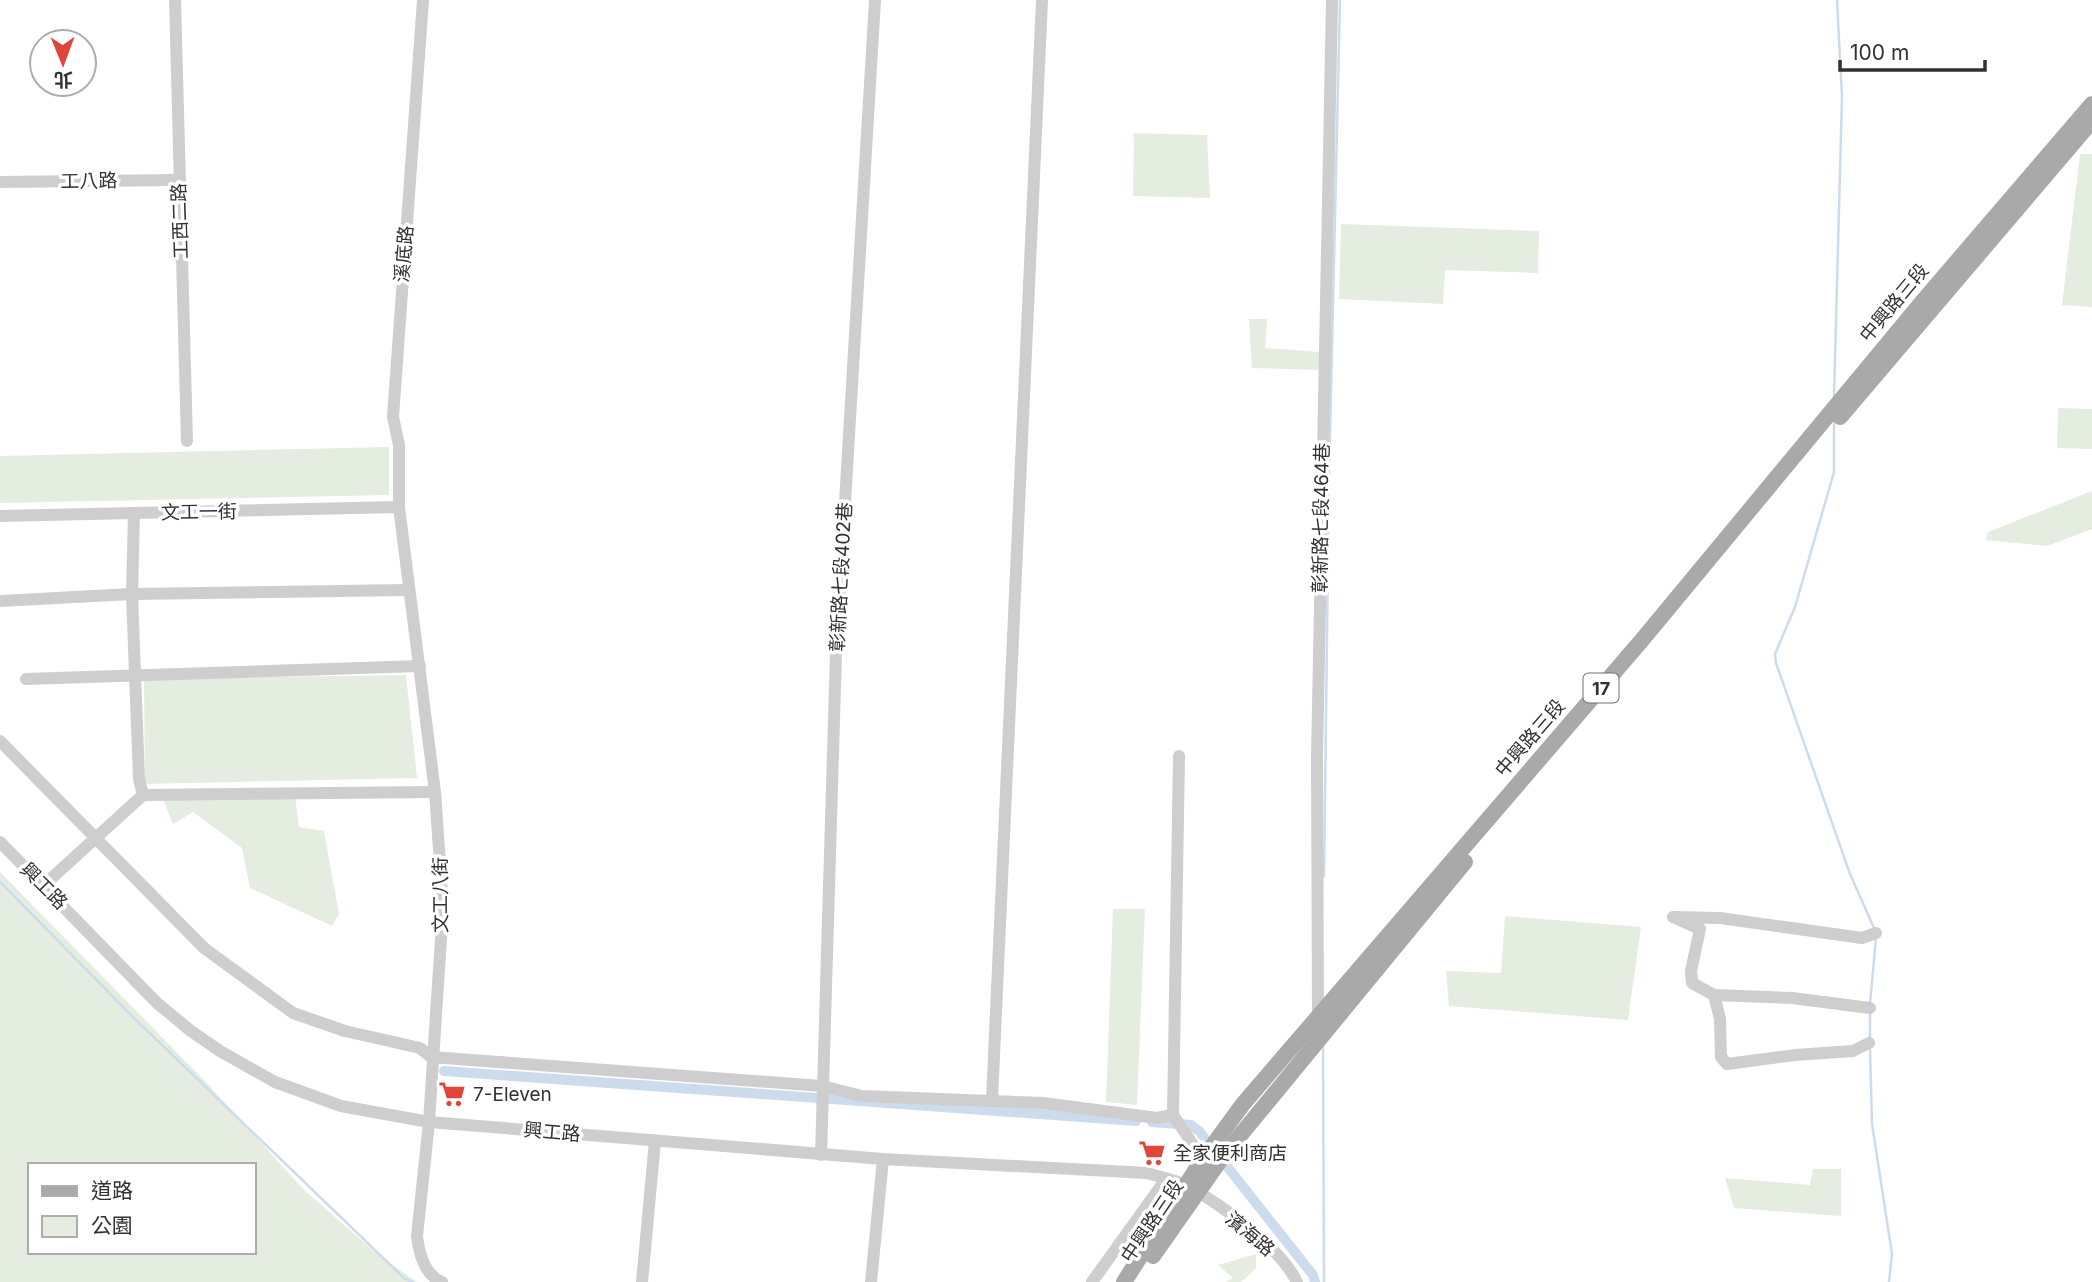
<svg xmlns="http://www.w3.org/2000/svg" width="2092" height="1282" font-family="Inter,'Noto Sans TC',sans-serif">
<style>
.green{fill:#e5ede0;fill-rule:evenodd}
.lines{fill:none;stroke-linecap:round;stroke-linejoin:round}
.stream{stroke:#cddcec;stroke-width:2.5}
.canal{stroke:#cddcec;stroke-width:10}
.minor{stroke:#cecece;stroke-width:12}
.major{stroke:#a9a9a9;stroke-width:16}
.labels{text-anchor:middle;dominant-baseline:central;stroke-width:7;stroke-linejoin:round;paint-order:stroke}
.shield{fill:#fff;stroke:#6f6f6f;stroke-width:2}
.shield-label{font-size:18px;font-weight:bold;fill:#313131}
.street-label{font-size:19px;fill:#313131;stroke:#fff}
.poi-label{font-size:19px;fill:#313131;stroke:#fff;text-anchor:start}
</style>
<rect width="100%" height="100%" fill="#fff"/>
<g class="green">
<path d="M 1134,133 L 1207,135 L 1210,198 L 1133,196 Z"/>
<path d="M 2080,154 L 2092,154 L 2092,307 L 2062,305 Z"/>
<path d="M 1341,224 L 1539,231 L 1538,273 L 1445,270 L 1443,304 L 1339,299 Z"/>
<path d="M 1249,319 L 1267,319 L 1265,348 L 1319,352 L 1320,370 L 1252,368 Z"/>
<path d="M 2058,408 L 2092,409 L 2092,449 L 2057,448 Z"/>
<path d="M 389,447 L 389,495 L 0,503 L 0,456 Z"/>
<path d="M 2092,491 L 2092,529 L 2047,546 L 1986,540 L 1988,532 Z"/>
<path d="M 406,675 L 417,778 L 145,784 L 144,679 Z"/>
<path d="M 295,796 L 299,827 L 324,831 L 339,914 L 332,926 L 250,888 L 242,848 L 193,812 L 173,824 L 162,797 Z"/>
<path d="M 0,872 L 203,1079 L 305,1191 L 381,1257 L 417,1282 L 0,1282 ZM 30,1165 L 254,1165 L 254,1252 L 30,1252 Z"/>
<path d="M 1113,909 L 1145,909 L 1137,1105 L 1106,1102 Z"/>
<path d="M 1505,916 L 1641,927 L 1628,1020 L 1449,1006 L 1446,971 L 1501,973 Z"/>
<path d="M 1813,1169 L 1841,1169 L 1841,1216 L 1734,1208 L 1725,1178 L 1810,1185 Z"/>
<path d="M 1256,1254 L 1256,1268 L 1241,1282 L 1226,1282 L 1233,1278 L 1218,1265 Z"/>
</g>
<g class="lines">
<g class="stream">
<path d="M 1834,396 L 1842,97 L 1837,0"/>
<path d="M 1834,420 L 1834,472 L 1795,607 L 1775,654 L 1776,663 L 1850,874 L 1874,928"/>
<path d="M 1324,876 L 1329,478 L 1340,0"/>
<path d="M 0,882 L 134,1018 L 405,1279 L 413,1282"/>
<path d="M 1870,1004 L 1876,938"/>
<path d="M 1870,1039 L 1870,1011"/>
<path d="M 1323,1044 L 1324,1282"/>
<path d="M 1870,1049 L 1872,1124 L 1892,1254 L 1889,1282"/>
</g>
<g class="canal">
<path d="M 444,1071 L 1136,1121"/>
<path d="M 1152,1122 L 1191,1125 L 1199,1131 L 1313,1275 L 1315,1282"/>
</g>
<g class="minor">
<path d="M 175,0 L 187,441"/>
<path d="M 423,0 L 393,417 L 399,445 L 399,507 L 435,792 L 443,908 L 429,1122 L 417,1236 C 419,1253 424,1275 442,1282"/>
<path d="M 0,182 L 178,180"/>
<path d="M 134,513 L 132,594 L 139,779 L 143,795"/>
<path d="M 0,516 L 399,507"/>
<path d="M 0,601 L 132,594 L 408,590"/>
<path d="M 26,679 L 420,666"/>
<path d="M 0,741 L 204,948 L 293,1013 L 345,1031 L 420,1048 L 431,1057 L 822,1086 L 862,1096 L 1043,1103 L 1157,1118 L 1173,1115"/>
<path d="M 1179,756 L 1173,1115 L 1207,1165"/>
<path d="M 0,842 L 157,1003 L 191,1031 L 220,1051 L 275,1082 L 341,1106 L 429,1122 L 883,1159 L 1147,1173 C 1160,1177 1176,1180 1188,1186 C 1223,1206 1279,1246 1297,1282"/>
<path d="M 44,885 L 143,795 L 435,792"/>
<path d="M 1714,995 L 1792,998 L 1870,1008"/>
<path d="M 1318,1018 L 1317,756 L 1332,0"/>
<path d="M 1869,1043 L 1853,1051 L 1795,1055 L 1727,1064 L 1721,1057 L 1720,1019 L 1714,995 L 1692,983 L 1691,971 L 1700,929 L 1673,917 L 1720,918 L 1862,938 L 1876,933"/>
<path d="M 992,1100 L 1042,0"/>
<path d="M 821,1155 L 836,653 L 875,0"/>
<path d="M 642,1282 L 655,1141"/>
<path d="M 871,1282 L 883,1159"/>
<path d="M 1092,1282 L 1166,1179"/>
</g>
<g class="major">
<path d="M 1840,417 L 2092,121"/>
<path d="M 1153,1256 L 1224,1155 L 1465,862"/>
<path d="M 1124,1282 L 1202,1160 L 1243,1104 L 1642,640 L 1922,302 L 2092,104"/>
</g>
</g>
<defs>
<g id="supermarket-bare" transform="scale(2.1)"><path d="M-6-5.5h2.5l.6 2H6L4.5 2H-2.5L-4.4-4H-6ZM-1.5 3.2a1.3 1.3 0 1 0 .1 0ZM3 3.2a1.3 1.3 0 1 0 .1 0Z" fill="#e0453a" stroke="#fff" stroke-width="2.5" paint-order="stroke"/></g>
</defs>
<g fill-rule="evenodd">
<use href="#supermarket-bare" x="452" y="1094"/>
<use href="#supermarket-bare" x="1152" y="1153"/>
</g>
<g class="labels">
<rect class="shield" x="1583.5" y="673.5" width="35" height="29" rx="5"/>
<g class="shield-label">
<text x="1601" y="688">17</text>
</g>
<g class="street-label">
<text transform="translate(89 181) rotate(-1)">工八路</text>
<text transform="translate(180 221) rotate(-92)">工西二路</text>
<text transform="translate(404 254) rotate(-85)">溪底路</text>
<text transform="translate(1894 303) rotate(-50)">中興路三段</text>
<text transform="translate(199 512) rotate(-1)">文工一街</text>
<text transform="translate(1321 518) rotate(-89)">彰新路七段464巷</text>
<text transform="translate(841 577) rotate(-87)">彰新路七段402巷</text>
<text transform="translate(1530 738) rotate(-49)">中興路三段</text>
<text transform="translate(44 886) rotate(45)">興工路</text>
<text transform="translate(440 895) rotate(-90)">文工八街</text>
<text transform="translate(552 1132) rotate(5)">興工路</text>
<text transform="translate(1152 1221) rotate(-56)">中興路三段</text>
<text transform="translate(1250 1234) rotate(40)">濱海路</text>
</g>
<g class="poi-label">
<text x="473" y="1094">7-Eleven</text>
<text x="1173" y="1153">全家便利商店</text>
</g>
</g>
<rect x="28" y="1163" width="228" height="91" fill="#ffffff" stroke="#adadad" stroke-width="2"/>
<rect x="42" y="1186" width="35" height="10" fill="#a9a9a9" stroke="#adadad" stroke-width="2"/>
<text x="91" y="1198" font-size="21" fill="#313131">道路</text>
<rect x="42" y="1216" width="35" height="21" fill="#e5ede0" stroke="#adadad" stroke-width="2"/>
<text x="91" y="1233" font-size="21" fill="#313131">公園</text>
<g transform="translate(63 63) rotate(179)"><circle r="33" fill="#ffffff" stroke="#adadad" stroke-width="2"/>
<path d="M0-5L12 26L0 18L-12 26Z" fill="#e0453a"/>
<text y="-10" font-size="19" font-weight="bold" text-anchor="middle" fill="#313131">北</text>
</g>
<path d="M1840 60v10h145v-10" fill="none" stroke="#313131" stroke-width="3.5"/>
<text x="1850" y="60" font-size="21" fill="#313131" stroke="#ffffff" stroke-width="5" paint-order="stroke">100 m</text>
</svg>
